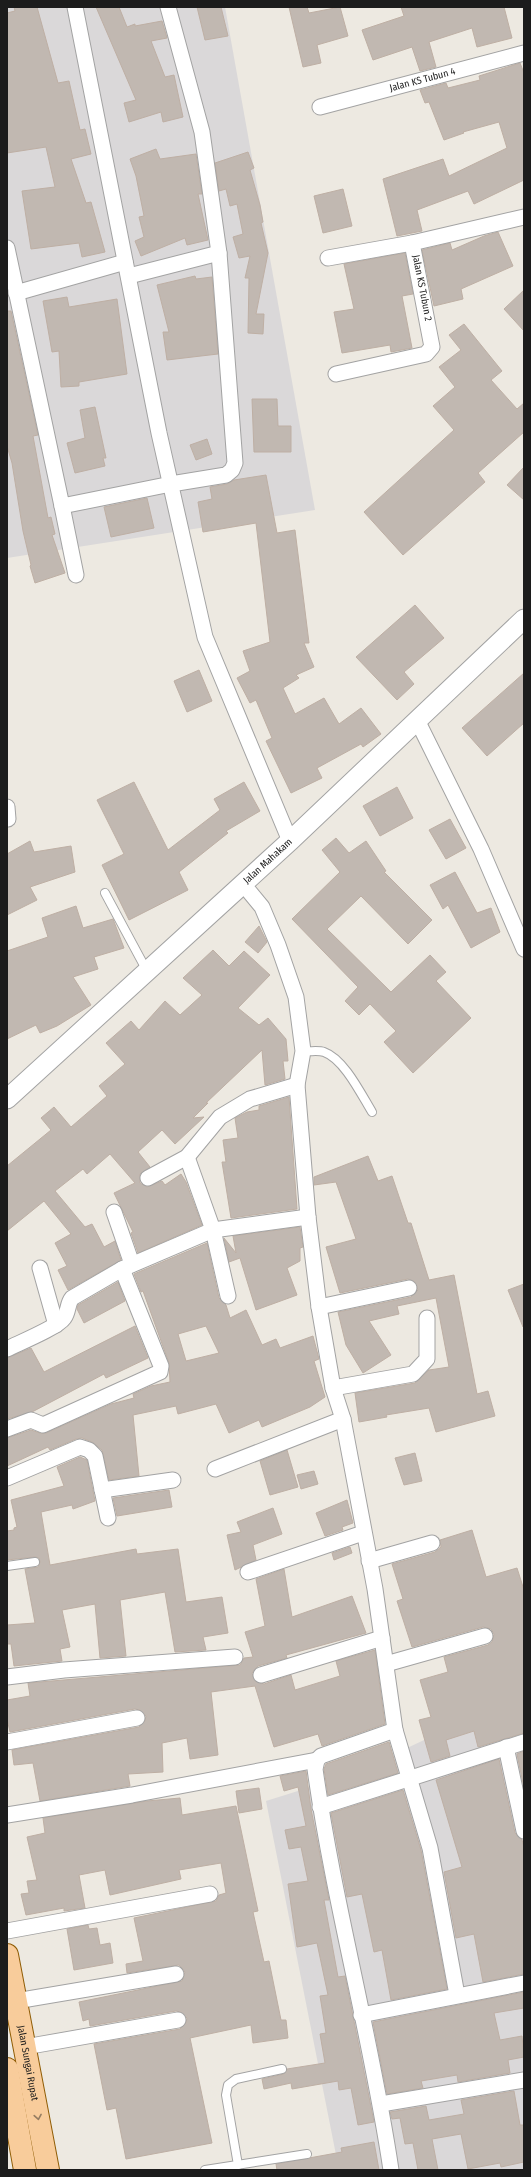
<svg xmlns="http://www.w3.org/2000/svg" width="531" height="2177" font-family="'Fira Sans Condensed',sans-serif">
<style>
.residential{fill:#dad8d9}
.building{fill:#c1b8b1;stroke:#beafa4;fill-rule:evenodd}
.lines{fill:none;stroke-linecap:round;stroke-linejoin:round}
.service-casing{stroke:#a3a3a3;stroke-width:10}
.minor-casing{stroke:#a3a3a3;stroke-width:17}
.tertiary-casing{stroke:#a3a3a3;stroke-width:21}
.primary-casing{stroke:#8f5c05;stroke-width:24}
.service{stroke:#fff;stroke-width:8}
.minor{stroke:#fff;stroke-width:15}
.tertiary{stroke:#fff;stroke-width:19}
.primary{stroke:#f8cc9b;stroke-width:22}
.oneway{stroke:#957d62}
.labels{text-anchor:middle;dominant-baseline:central;stroke-width:3;stroke-linejoin:round;paint-order:stroke}
.street-label{font-size:10px;fill:#1c1c1c;stroke:#fff}
</style>
<rect width="100%" height="100%" fill="#ede9e1"/>
<g class="residential">
<path d="M 7,7 L 225,7 L 315,510 L 7,558 Z"/>
<path d="M 524,1693 L 524,2170 L 339,2170 L 266,1801 L 352,1774 Z"/>
</g>
<g class="building">
<path d="M 14,7 L 37,7 L 58,83 L 69,81 L 80,130 L 85,129 L 91,154 L 71,159 L 86,203 L 91,202 L 105,252 L 82,257 L 79,243 L 31,249 L 22,191 L 55,187 L 46,147 L 7,153 L 7,13 L 15,11 Z"/>
<path d="M 96,7 L 119,7 L 127,27 L 135,24 L 135,26 L 162,21 L 167,38 L 151,41 L 165,77 L 174,75 L 183,117 L 163,122 L 161,112 L 129,122 L 124,103 L 136,100 Z"/>
<path d="M 197,7 L 221,7 L 228,36 L 205,40 Z"/>
<path d="M 289,7 L 307,7 L 309,13 L 340,7 L 348,36 L 317,45 L 321,63 L 303,67 Z"/>
<path d="M 401,7 L 504,7 L 512,38 L 477,47 L 472,28 L 429,42 L 436,67 L 420,71 L 412,47 L 373,60 L 362,30 L 404,16 Z"/>
<path d="M 520,63 L 524,73 L 524,180 L 474,204 L 468,191 L 417,210 L 422,231 L 397,236 L 383,179 L 443,159 L 449,176 L 507,148 L 499,122 L 463,132 L 464,133 L 444,140 L 429,102 L 425,103 L 420,90 L 446,83 L 448,88 L 480,80 L 479,76 Z"/>
<path d="M 156,149 L 160,159 L 196,154 L 202,194 L 198,194 L 208,240 L 187,245 L 185,238 L 141,256 L 135,241 L 144,237 L 139,217 L 144,216 L 136,176 L 130,159 Z"/>
<path d="M 248,152 L 254,168 L 250,170 L 260,205 L 263,222 L 261,223 L 268,253 L 256,314 L 264,314 L 263,334 L 248,333 L 249,278 L 245,278 L 250,256 L 239,258 L 233,237 L 243,234 L 237,204 L 230,206 L 226,189 L 219,191 L 215,163 Z"/>
<path d="M 343,189 L 352,226 L 323,233 L 314,196 Z"/>
<path d="M 498,232 L 513,266 L 461,289 L 463,299 L 434,306 L 422,250 L 450,243 L 452,250 L 484,236 Z"/>
<path d="M 405,253 L 413,294 L 402,296 L 412,348 L 391,352 L 390,345 L 342,353 L 334,312 L 354,309 L 344,264 Z"/>
<path d="M 195,276 L 196,279 L 212,277 L 218,354 L 167,360 L 163,332 L 169,332 L 157,285 Z"/>
<path d="M 524,290 L 524,331 L 504,309 Z"/>
<path d="M 67,297 L 69,307 L 117,299 L 127,374 L 79,382 L 79,386 L 61,387 L 59,351 L 52,352 L 43,301 Z"/>
<path d="M 7,311 L 11,311 L 38,435 L 33,436 L 48,518 L 51,517 L 55,534 L 52,535 L 65,573 L 35,583 L 30,566 L 31,565 L 23,531 L 12,463 L 7,446 Z"/>
<path d="M 464,324 L 502,371 L 491,380 L 517,409 L 524,403 L 524,432 L 478,473 L 485,482 L 403,555 L 364,512 L 454,430 L 433,406 L 455,387 L 439,367 L 461,350 L 449,335 Z"/>
<path d="M 252,399 L 277,399 L 278,426 L 291,426 L 291,452 L 254,452 Z"/>
<path d="M 95,407 L 106,458 L 103,458 L 105,466 L 75,473 L 67,443 L 85,438 L 80,410 Z"/>
<path d="M 207,439 L 212,454 L 196,460 L 190,445 Z"/>
<path d="M 524,467 L 524,500 L 507,485 Z"/>
<path d="M 266,475 L 277,533 L 295,530 L 309,643 L 304,643 L 314,667 L 296,675 L 299,678 L 283,688 L 295,714 L 324,698 L 339,724 L 361,708 L 381,734 L 363,747 L 361,744 L 317,768 L 322,778 L 291,793 L 266,741 L 272,738 L 256,700 L 250,703 L 237,678 L 250,671 L 243,651 L 270,642 L 256,523 L 203,532 L 198,502 L 212,499 L 210,487 L 227,484 L 234,480 Z"/>
<path d="M 147,498 L 154,528 L 111,537 L 104,507 Z"/>
<path d="M 415,605 L 444,638 L 404,672 L 414,684 L 397,700 L 356,657 Z"/>
<path d="M 199,670 L 212,701 L 187,712 L 174,681 Z"/>
<path d="M 524,673 L 524,723 L 487,756 L 462,728 Z"/>
<path d="M 134,782 L 168,850 L 220,810 L 214,799 L 244,782 L 260,811 L 226,831 L 228,833 L 179,872 L 188,890 L 129,920 L 102,865 L 124,854 L 97,800 Z"/>
<path d="M 397,787 L 413,818 L 380,836 L 363,806 Z"/>
<path d="M 450,819 L 466,848 L 446,859 L 429,830 Z"/>
<path d="M 336,838 L 349,853 L 366,841 L 386,871 L 384,872 L 432,920 L 408,944 L 361,896 L 327,929 L 391,992 L 430,955 L 446,972 L 436,981 L 471,1018 L 413,1073 L 384,1042 L 396,1031 L 370,1004 L 359,1015 L 345,1001 L 358,987 L 292,919 L 340,872 L 322,850 Z"/>
<path d="M 30,841 L 34,852 L 71,846 L 75,872 L 30,887 L 37,900 L 7,915 L 7,854 Z"/>
<path d="M 455,872 L 477,913 L 491,908 L 500,932 L 471,948 L 448,905 L 443,909 L 430,885 Z"/>
<path d="M 76,906 L 83,928 L 113,919 L 124,948 L 94,957 L 98,969 L 73,977 L 91,1005 L 57,1026 L 40,1033 L 36,1025 L 7,1039 L 7,951 L 48,937 L 42,918 Z"/>
<path d="M 259,926 L 267,942 L 258,953 L 245,942 Z"/>
<path d="M 213,950 L 229,966 L 244,951 L 270,975 L 238,1008 L 259,1025 L 268,1018 L 286,1039 L 288,1061 L 283,1061 L 285,1079 L 265,1085 L 262,1050 L 206,1103 L 208,1103 L 193,1118 L 204,1117 L 175,1144 L 162,1130 L 138,1152 L 150,1167 L 140,1174 L 140,1183 L 147,1187 L 162,1181 L 165,1185 L 181,1174 L 186,1182 L 202,1225 L 138,1253 L 131,1233 L 133,1232 L 114,1193 L 135,1183 L 110,1154 L 87,1174 L 83,1169 L 55,1191 L 85,1227 L 92,1224 L 104,1247 L 115,1241 L 121,1260 L 68,1290 L 58,1270 L 67,1266 L 55,1243 L 71,1234 L 44,1201 L 7,1231 L 7,1166 L 51,1130 L 41,1118 L 54,1107 L 71,1127 L 107,1096 L 99,1086 L 125,1064 L 106,1043 L 131,1021 L 139,1030 L 165,1001 L 180,1015 L 202,995 L 183,978 Z"/>
<path d="M 289,1097 L 297,1209 L 231,1218 L 222,1162 L 226,1162 L 223,1140 L 238,1138 L 235,1118 L 247,1112 L 259,1110 L 259,1106 Z"/>
<path d="M 368,1156 L 378,1181 L 392,1176 L 408,1223 L 411,1223 L 429,1280 L 454,1275 L 477,1394 L 488,1391 L 495,1416 L 436,1432 L 429,1408 L 386,1415 L 387,1417 L 359,1422 L 355,1393 L 415,1383 L 429,1370 L 449,1367 L 436,1298 L 397,1306 L 399,1314 L 369,1321 L 391,1355 L 363,1373 L 346,1345 L 338,1312 L 411,1297 L 418,1290 L 415,1282 L 408,1279 L 340,1293 L 326,1247 L 356,1239 L 336,1182 L 314,1185 L 314,1177 Z"/>
<path d="M 300,1227 L 303,1247 L 300,1248 L 300,1261 L 287,1268 L 297,1295 L 256,1310 L 240,1258 L 229,1262 L 224,1238 L 236,1253 L 233,1236 Z"/>
<path d="M 207,1243 L 219,1298 L 226,1305 L 230,1318 L 246,1310 L 262,1345 L 276,1339 L 280,1348 L 313,1336 L 319,1359 L 314,1361 L 325,1397 L 310,1407 L 262,1427 L 259,1420 L 229,1433 L 216,1404 L 178,1414 L 176,1406 L 133,1415 L 139,1476 L 109,1480 L 102,1450 L 92,1442 L 82,1438 L 76,1439 L 50,1450 L 48,1447 L 7,1466 L 7,1438 L 31,1430 L 40,1433 L 46,1433 L 111,1404 L 134,1398 L 133,1394 L 151,1386 L 170,1382 L 169,1363 L 143,1291 L 141,1292 L 134,1274 ZM 206,1326 L 219,1353 L 186,1361 L 178,1334 Z"/>
<path d="M 118,1282 L 125,1301 L 84,1323 L 77,1309 L 78,1305 Z"/>
<path d="M 524,1284 L 524,1327 L 523,1327 L 508,1290 Z"/>
<path d="M 135,1326 L 148,1358 L 106,1378 L 104,1374 L 32,1412 L 7,1419 L 7,1358 L 31,1348 L 44,1372 Z"/>
<path d="M 287,1450 L 298,1487 L 270,1495 L 260,1461 Z"/>
<path d="M 415,1453 L 422,1481 L 404,1485 L 395,1458 Z"/>
<path d="M 80,1457 L 87,1460 L 95,1501 L 73,1509 L 72,1505 L 41,1512 L 50,1565 L 136,1549 L 137,1554 L 178,1549 L 186,1602 L 222,1597 L 228,1633 L 203,1637 L 206,1650 L 175,1652 L 165,1592 L 120,1600 L 126,1656 L 100,1658 L 95,1604 L 62,1610 L 70,1647 L 60,1649 L 62,1661 L 14,1666 L 11,1644 L 7,1644 L 7,1625 L 35,1623 L 25,1569 L 38,1567 L 40,1562 L 39,1558 L 35,1557 L 7,1560 L 7,1531 L 14,1530 L 14,1528 L 17,1527 L 11,1500 L 64,1486 L 57,1467 Z"/>
<path d="M 314,1471 L 318,1484 L 301,1489 L 297,1475 Z"/>
<path d="M 169,1490 L 172,1507 L 117,1516 L 113,1498 Z"/>
<path d="M 347,1500 L 353,1523 L 342,1527 L 343,1530 L 325,1536 L 316,1513 Z"/>
<path d="M 273,1508 L 282,1534 L 253,1545 L 256,1560 L 235,1570 L 227,1535 L 241,1532 L 237,1522 Z"/>
<path d="M 472,1530 L 486,1577 L 517,1568 L 524,1590 L 524,1733 L 478,1747 L 474,1731 L 446,1740 L 450,1756 L 431,1762 L 419,1720 L 431,1717 L 420,1680 L 448,1672 L 444,1657 L 488,1645 L 492,1642 L 494,1634 L 491,1629 L 483,1627 L 412,1647 L 397,1601 L 403,1599 L 392,1564 L 435,1552 L 441,1547 L 440,1540 Z"/>
<path d="M 350,1547 L 352,1553 L 334,1560 L 332,1553 Z"/>
<path d="M 284,1569 L 292,1617 L 352,1596 L 366,1633 L 286,1655 L 287,1658 L 258,1666 L 252,1673 L 255,1681 L 264,1684 L 291,1675 L 295,1690 L 340,1676 L 336,1661 L 375,1650 L 385,1724 L 322,1746 L 318,1734 L 274,1747 L 255,1686 L 211,1692 L 218,1755 L 190,1759 L 187,1738 L 162,1743 L 163,1772 L 128,1774 L 130,1786 L 40,1801 L 33,1763 L 14,1765 L 12,1750 L 139,1727 L 145,1721 L 146,1716 L 140,1710 L 135,1709 L 10,1732 L 7,1719 L 7,1700 L 30,1696 L 28,1683 L 240,1665 L 244,1658 L 253,1657 L 245,1632 L 265,1626 L 256,1579 Z"/>
<path d="M 389,1742 L 398,1773 L 328,1795 L 324,1769 L 326,1764 Z"/>
<path d="M 524,1751 L 524,1788 L 517,1754 Z"/>
<path d="M 499,1759 L 515,1833 L 522,1840 L 524,1847 L 524,1974 L 483,1982 L 474,1934 L 456,1938 L 444,1872 L 462,1867 L 436,1780 Z"/>
<path d="M 306,1771 L 311,1809 L 329,1900 L 324,1900 L 338,1977 L 345,1976 L 374,2122 L 358,2125 L 351,2088 L 339,2090 L 338,2081 L 292,2089 L 291,2083 L 264,2089 L 262,2079 L 284,2074 L 287,2069 L 325,2063 L 320,2034 L 326,2033 L 320,1996 L 328,1995 L 317,1943 L 297,1947 L 288,1884 L 308,1881 L 301,1847 L 289,1849 L 285,1830 L 306,1826 L 298,1787 L 284,1791 L 280,1776 Z"/>
<path d="M 259,1788 L 262,1809 L 239,1813 L 236,1791 Z"/>
<path d="M 403,1790 L 421,1850 L 447,1989 L 391,2000 L 382,1950 L 374,1952 L 362,1894 L 347,1897 L 331,1813 Z"/>
<path d="M 180,1798 L 182,1815 L 236,1806 L 258,1911 L 253,1912 L 264,1962 L 269,1961 L 281,2020 L 286,2020 L 288,2038 L 253,2043 L 251,2025 L 190,2038 L 212,2143 L 126,2159 L 116,2108 L 107,2110 L 94,2044 L 180,2029 L 186,2023 L 187,2018 L 181,2012 L 176,2011 L 90,2026 L 89,2019 L 83,2021 L 79,2002 L 182,1981 L 185,1972 L 179,1965 L 127,1973 L 126,1964 L 143,1961 L 134,1918 L 216,1901 L 219,1895 L 226,1893 L 221,1863 L 179,1870 L 181,1879 L 110,1895 L 105,1870 L 79,1875 L 85,1908 L 64,1911 L 64,1908 L 26,1915 L 21,1894 L 29,1893 L 27,1881 L 37,1880 L 27,1837 L 45,1833 L 43,1818 L 147,1801 Z"/>
<path d="M 88,1925 L 89,1929 L 97,1928 L 100,1945 L 110,1943 L 113,1963 L 74,1970 L 67,1929 Z"/>
<path d="M 524,1992 L 524,2008 L 494,2013 L 500,2040 L 522,2036 L 524,2057 L 508,2060 L 510,2073 L 458,2082 L 457,2075 L 421,2081 L 423,2088 L 387,2094 L 373,2022 Z"/>
<path d="M 514,2091 L 520,2125 L 524,2125 L 524,2162 L 501,2167 L 500,2163 L 468,2169 L 461,2134 L 432,2139 L 438,2170 L 418,2170 L 413,2143 L 405,2144 L 400,2118 L 392,2119 L 390,2112 L 426,2106 L 429,2120 L 464,2114 L 461,2100 Z"/>
<path d="M 374,2142 L 379,2170 L 277,2170 L 276,2164 L 342,2152 L 341,2148 Z"/>
</g>
<g class="lines">
<g class="service-casing">
<g id="service">
<path d="M 105,893 L 147,971"/>
<path d="M 303,1051 C 309,1052 318,1050 324,1052 C 344,1059 361,1094 372,1112"/>
<path d="M 7,1566 L 35,1562"/>
<path d="M 238,2165 L 226,2095 L 228,2085 L 236,2079 L 282,2069"/>
<path d="M 205,2170 L 307,2154"/>
</g>
</g>
<g class="minor-casing">
<g id="minor">
<path d="M 75,7 L 159,433 L 205,637 L 290,841"/>
<path id="s1" d="M 320,107 L 524,53"/>
<path d="M 7,248 L 62,506 L 171,484 L 226,475 L 232,470 L 235,463 L 219,253 L 202,132 L 168,7"/>
<path d="M 328,258 L 412,243"/>
<path d="M 129,276 L 219,253"/>
<path d="M 16,293 L 125,262"/>
<path d="M 336,374 L 426,354 L 432,347 L 412,243 L 524,217"/>
<path d="M 62,506 L 76,575"/>
<path d="M 417,720 L 481,849 L 524,949"/>
<path d="M 7,807 L 8,819"/>
<path d="M 243,884 L 262,907 L 278,945 L 296,997 L 303,1051 L 297,1085 L 308,1217 L 319,1307 L 333,1388 L 343,1419 L 375,1589 L 395,1730 L 430,1848 L 457,1995"/>
<path d="M 187,1157 L 213,1230 L 228,1296"/>
<path d="M 148,1178 L 187,1157 L 220,1117 L 250,1099 L 297,1085"/>
<path d="M 114,1212 L 132,1264"/>
<path d="M 40,1268 L 56,1325"/>
<path d="M 319,1307 L 409,1288"/>
<path d="M 7,1349 C 19,1343 58,1327 64,1318 C 69,1311 67,1304 72,1298 L 122,1269 L 213,1230 L 308,1217"/>
<path d="M 333,1388 L 413,1374 L 427,1359 L 427,1318"/>
<path d="M 7,1429 L 31,1420 L 43,1425 L 160,1372 L 161,1366 L 122,1269"/>
<path d="M 215,1469 L 343,1419"/>
<path d="M 7,1478 L 80,1447 L 89,1450 L 95,1456 L 108,1518"/>
<path d="M 102,1490 L 173,1480"/>
<path d="M 369,1561 L 432,1543"/>
<path d="M 248,1572 L 363,1533"/>
<path d="M 386,1664 L 485,1636"/>
<path d="M 261,1675 L 382,1638"/>
<path d="M 7,1677 L 64,1670 L 235,1657"/>
<path d="M 7,1742 L 137,1718"/>
<path d="M 506,1747 L 524,1831"/>
<path d="M 320,1807 L 524,1742"/>
<path d="M 7,1815 L 132,1795 L 317,1760"/>
<path d="M 7,1931 L 210,1894"/>
<path d="M 16,2001 L 176,1974"/>
<path d="M 361,2015 L 524,1983"/>
<path d="M 25,2047 L 178,2020"/>
<path d="M 381,2104 L 524,2080"/>
<path d="M 391,2170 C 371,2035 334,1904 315,1769 L 317,1760 L 321,1756 L 395,1730"/>
</g>
</g>
<g class="tertiary-casing">
<g id="tertiary">
<path id="s2" d="M 7,1099 L 290,841 L 524,619"/>
</g>
</g>
<g class="primary-casing">
<g id="primary">
<path id="s3" d="M 7,1955 L 48,2170"/>
<path d="M 7,2069 L 25,2170"/>
</g>
</g>
<use href="#service" class="service"/>
<use href="#minor" class="minor"/>
<use href="#tertiary" class="tertiary"/>
<use href="#primary" class="primary"/>
</g>
<defs><path id="oneway-chevron" d="M-2-3.5L2.5 0L-2 3.5" fill="none" stroke-width="1.6" stroke-linecap="round" stroke-linejoin="round"/></defs>
<use class="oneway" href="#oneway-chevron" transform="translate(38 2117) rotate(80)"/>
<g class="labels">
<g class="street-label">
<text stroke="none"><textPath href="#s1" startOffset="106">Jalan KS Tubun 4</textPath></text>
<text transform="translate(422 288) rotate(79)">Jalan KS Tubun 2</text>
<text stroke="none"><textPath href="#s2" startOffset="353">Jalan Mahakam</textPath></text>
<text stroke="none"><textPath href="#s3" startOffset="110">Jalan Sungai Rupat</textPath></text>
</g>
</g>
<rect width="531" height="2177" fill="none" stroke="#1c1c1c" stroke-width="16"/>
</svg>
